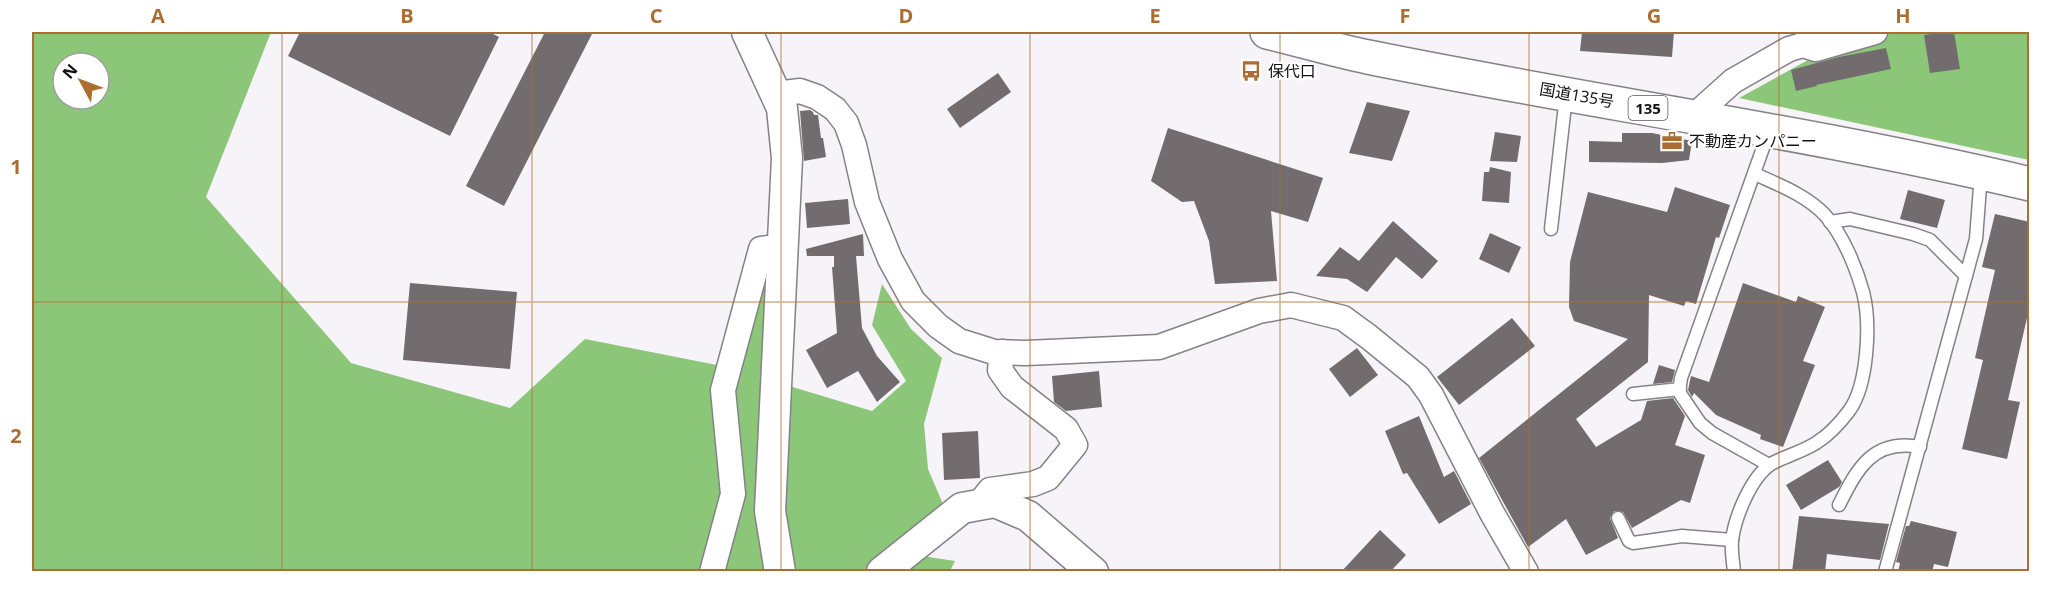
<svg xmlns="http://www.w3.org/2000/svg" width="2061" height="603" font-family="'Open Sans','Noto Sans JP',sans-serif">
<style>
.forest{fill:#8cc779;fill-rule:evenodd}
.building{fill:#726c6e}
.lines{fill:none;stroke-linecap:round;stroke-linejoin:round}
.service-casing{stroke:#848287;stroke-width:15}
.minor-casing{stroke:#848287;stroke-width:27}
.tertiary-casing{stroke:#848287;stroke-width:33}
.trunk-casing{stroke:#848287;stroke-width:36}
.service{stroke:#fff;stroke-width:12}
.minor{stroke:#fff;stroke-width:24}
.tertiary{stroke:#fff;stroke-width:30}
.trunk{stroke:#fff;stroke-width:33}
.grid{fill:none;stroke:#ab6d32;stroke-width:1.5;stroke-opacity:0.55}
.labels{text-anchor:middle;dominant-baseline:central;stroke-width:4.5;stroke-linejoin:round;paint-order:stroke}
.shield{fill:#fff;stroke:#59585a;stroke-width:1.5}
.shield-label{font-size:15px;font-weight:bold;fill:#121113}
.poi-label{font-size:16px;fill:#121113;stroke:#fff;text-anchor:start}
.street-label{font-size:16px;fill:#121113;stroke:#fff}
.neatline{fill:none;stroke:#ab6d32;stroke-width:2}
.grid-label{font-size:20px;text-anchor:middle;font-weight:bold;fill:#ab6d32}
</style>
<rect width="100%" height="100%" fill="#f6f3f9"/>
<g class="forest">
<path d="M 32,32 L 271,32 L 206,197 L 351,363 L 510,408 L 585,339 L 727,367 L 747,304 L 765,284 L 763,378 L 872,411 L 906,381 L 872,325 L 882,284 L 911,329 L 942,358 L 924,424 L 928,469 L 943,504 L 922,556 L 955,561 L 950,571 L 32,571 ZM 63,63 L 99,63 L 99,99 L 63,99 Z"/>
<path d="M 1851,32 L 2029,32 L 2029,160 L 1739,98 L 1852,36 Z"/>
</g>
<g class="building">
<path d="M 300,32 L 489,32 L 499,37 L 450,136 L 288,56 Z"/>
<path d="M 545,32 L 593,32 L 504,206 L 466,186 Z"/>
<path d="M 1582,32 L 1674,32 L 1672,57 L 1580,51 Z"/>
<path d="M 1946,32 L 1954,32 L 1960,69 L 1930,73 L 1924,35 Z"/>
<path d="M 1886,48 L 1891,69 L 1816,85 L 1817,86 L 1796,91 L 1791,70 L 1839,57 Z"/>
<path d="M 998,73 L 1011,92 L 960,128 L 947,109 Z"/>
<path d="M 1367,102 L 1410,111 L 1392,161 L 1349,153 Z"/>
<path d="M 810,110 L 813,112 L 814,115 L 818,115 L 821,138 L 823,138 L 826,157 L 804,161 L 800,111 Z"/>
<path d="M 1168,128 L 1323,178 L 1308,222 L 1271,211 L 1277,281 L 1215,284 L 1209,241 L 1194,201 L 1182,202 L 1151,181 Z"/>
<path d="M 1495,132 L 1521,136 L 1517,162 L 1490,161 Z"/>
<path d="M 1622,133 L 1652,133 L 1692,141 L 1689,160 L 1662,163 L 1589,162 L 1589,141 L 1622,142 Z"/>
<path d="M 1490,167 L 1511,172 L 1509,203 L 1482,201 L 1484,172 L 1489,172 Z"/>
<path d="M 1675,187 L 1730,205 L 1719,238 L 1716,237 L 1696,304 L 1686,301 L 1684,306 L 1649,295 L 1648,362 L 1576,419 L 1596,447 L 1641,420 L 1647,401 L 1673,398 L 1685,416 L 1675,445 L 1705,455 L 1690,503 L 1681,500 L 1632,528 L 1623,512 L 1614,511 L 1610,518 L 1618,538 L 1586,555 L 1566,519 L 1528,547 L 1479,458 L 1628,339 L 1574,321 L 1569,307 L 1570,262 L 1588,192 L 1667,212 Z"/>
<path d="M 1908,190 L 1945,200 L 1937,228 L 1900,219 Z"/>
<path d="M 848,199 L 850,224 L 807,228 L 805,203 Z"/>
<path d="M 1995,214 L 2030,222 L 2030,305 L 2008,400 L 2020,402 L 2007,459 L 1962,449 L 1983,360 L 1975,358 L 1995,270 L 1982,267 Z"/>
<path d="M 1393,221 L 1438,261 L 1422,279 L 1396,257 L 1367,292 L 1347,279 L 1316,276 L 1340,247 L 1359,261 Z"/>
<path d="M 1490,233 L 1521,247 L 1509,273 L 1479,259 Z"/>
<path d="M 863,234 L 864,256 L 856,256 L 862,328 L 877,356 L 900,382 L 877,402 L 858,371 L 827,388 L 806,350 L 837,333 L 832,267 L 834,267 L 834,256 L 807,256 L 806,249 Z"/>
<path d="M 410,283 L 517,292 L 510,369 L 403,360 Z"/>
<path d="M 1743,283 L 1796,302 L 1798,296 L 1825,307 L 1803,361 L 1815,365 L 1783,447 L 1760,439 L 1761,435 L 1716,415 L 1694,393 L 1692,397 L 1688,390 L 1691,376 L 1709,382 Z"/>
<path d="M 1512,318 L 1535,346 L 1459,405 L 1437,377 Z"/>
<path d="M 1357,348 L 1378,375 L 1350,397 L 1329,369 Z"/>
<path d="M 1659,365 L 1675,370 L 1672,382 L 1653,384 Z"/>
<path d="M 1099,371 L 1102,407 L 1066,411 L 1054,402 L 1052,376 Z"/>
<path d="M 1419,416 L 1444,477 L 1454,471 L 1471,504 L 1439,524 L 1407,473 L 1403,474 L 1385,431 Z"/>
<path d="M 978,431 L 980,478 L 944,480 L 942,433 Z"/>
<path d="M 1828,460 L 1842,482 L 1839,487 L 1801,510 L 1786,485 Z"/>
<path d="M 1799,516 L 1889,524 L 1880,560 L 1827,554 L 1825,572 L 1792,572 Z"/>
<path d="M 1911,521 L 1957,532 L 1948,567 L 1934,564 L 1932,572 L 1898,572 L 1900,563 L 1896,562 L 1906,526 L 1909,526 Z"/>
<path d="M 1380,530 L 1406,555 L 1390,572 L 1341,572 Z"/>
</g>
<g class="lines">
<g class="service-casing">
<g id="service">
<path d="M 1769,131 L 1681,378 L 1679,392 L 1700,423 L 1712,433 L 1769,465"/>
<path d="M 1830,222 L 1850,219 L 1913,234 L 1930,240 L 1966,276"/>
<path d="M 1551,229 L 1566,96"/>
<path d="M 1633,394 L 1680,389"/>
<path d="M 1839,505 C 1857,469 1873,438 1920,447"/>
<path d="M 1618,518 L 1629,541 L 1633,543 L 1682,536 L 1732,540"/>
<path d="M 1734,572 C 1733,561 1731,550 1732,540 C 1735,517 1751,477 1771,464 C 1785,456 1802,452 1816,443 C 1829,435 1840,423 1849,411 C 1868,385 1871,323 1863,292 C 1856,267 1843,235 1825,215 C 1806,195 1779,185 1755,174"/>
<path d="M 1885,572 L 1976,239 L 1981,174"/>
</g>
</g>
<g class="minor-casing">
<g id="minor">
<path d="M 1803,45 L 1816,49 L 1875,32"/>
<path d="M 776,94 L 800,91 L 817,97 L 835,109 L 846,123 L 854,145 L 867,202 L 890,259 L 913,301 L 938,326 L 959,341 L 994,352 L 1026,353 L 1159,347 L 1259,311 L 1291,305 L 1343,318 L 1369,337 L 1418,377 L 1431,395 L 1492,513 L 1526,572"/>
<path d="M 1694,116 L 1733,81 L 1789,49 L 1803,45 L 1812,32"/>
<path d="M 978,505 L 990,490 L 1033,484 L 1048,478 L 1075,445 L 1066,429 L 1012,387 L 1000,370 L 1002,352"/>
<path d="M 712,572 L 733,494 L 723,390 L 761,249 L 784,246"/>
</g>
</g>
<g class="tertiary-casing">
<g id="tertiary">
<path d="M 747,32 L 782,108 L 787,158 L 770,511 L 780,572"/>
<path d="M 882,572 L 962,508 L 995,502 L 1028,516 L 1093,572"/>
</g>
</g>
<g class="trunk-casing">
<path id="trunk" d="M 1267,32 C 1300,40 1334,50 1368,57 C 1588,102 1811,132 2030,184"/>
</g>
<use href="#service" class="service"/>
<use href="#minor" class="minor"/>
<use href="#tertiary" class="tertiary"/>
<use href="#trunk" class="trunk"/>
</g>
<path class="grid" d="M 282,32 L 282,572M 532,32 L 532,572M 781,32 L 781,572M 1030,32 L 1030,572M 1280,32 L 1280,572M 1529,32 L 1529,572M 1779,32 L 1779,572M 32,302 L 2030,302"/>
<defs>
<g id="bus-bare" transform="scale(1.62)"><path d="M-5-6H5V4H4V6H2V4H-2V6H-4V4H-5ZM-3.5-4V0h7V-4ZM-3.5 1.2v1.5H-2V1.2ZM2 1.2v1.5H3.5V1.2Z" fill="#ab6d32" stroke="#fff" stroke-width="2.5" paint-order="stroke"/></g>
<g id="office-bare" transform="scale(1.62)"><path d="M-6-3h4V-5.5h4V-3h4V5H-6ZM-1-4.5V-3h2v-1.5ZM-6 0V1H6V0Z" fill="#ab6d32" stroke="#fff" stroke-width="2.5" paint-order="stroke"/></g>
</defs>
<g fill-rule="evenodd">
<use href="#bus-bare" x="1251" y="71"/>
<use href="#office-bare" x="1672" y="141"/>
</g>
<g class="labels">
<rect class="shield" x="1628.5" y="96" width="39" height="24" rx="4.5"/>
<g class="shield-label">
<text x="1648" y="108">135</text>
</g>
<g class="poi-label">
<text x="1268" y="71">保代口</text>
<text x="1689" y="141">不動産カンパニー</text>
</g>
<g class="street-label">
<text transform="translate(1577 95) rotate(10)">国道135号</text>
</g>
</g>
<rect width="2061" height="603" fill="none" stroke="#ffffff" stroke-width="66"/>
<g transform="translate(81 81) rotate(311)"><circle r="28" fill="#ffffff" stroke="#a0a0a1" stroke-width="1.5"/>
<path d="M0-4.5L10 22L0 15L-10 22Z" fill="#ab6d32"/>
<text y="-9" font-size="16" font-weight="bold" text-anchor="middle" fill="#121113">N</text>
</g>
<rect x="33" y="33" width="1995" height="537" class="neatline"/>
<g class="grid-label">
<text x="158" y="23">A</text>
<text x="407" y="23">B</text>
<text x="656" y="23">C</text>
<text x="906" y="23">D</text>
<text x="1155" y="23">E</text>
<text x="1405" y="23">F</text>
<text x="1654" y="23">G</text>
<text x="1903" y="23">H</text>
<text x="16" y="174">1</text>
<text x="16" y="443">2</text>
</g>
</svg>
